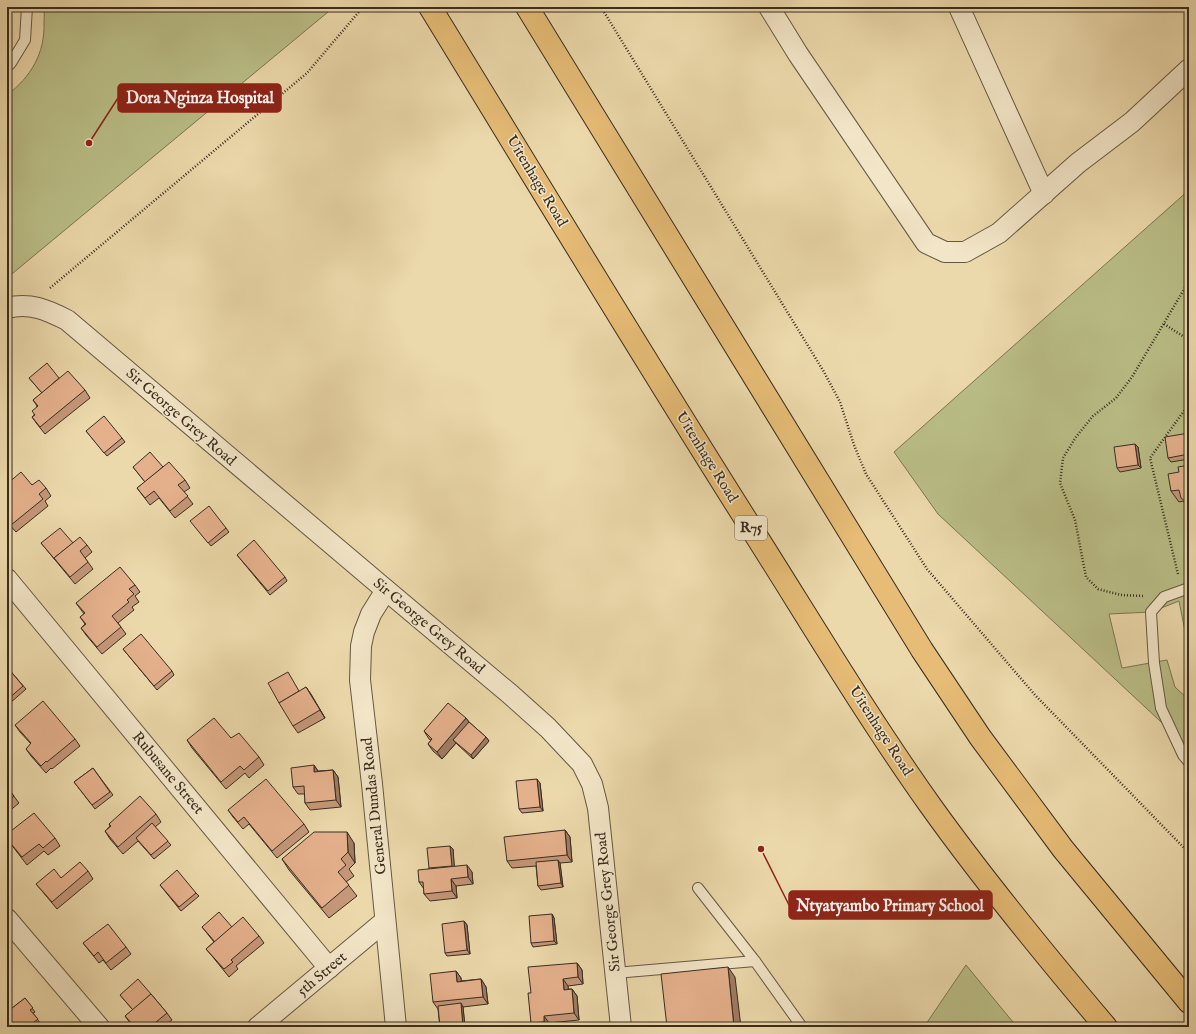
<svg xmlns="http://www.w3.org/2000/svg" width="1196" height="1034" font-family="'IM FELL English',serif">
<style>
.green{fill:#babe87;stroke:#797654}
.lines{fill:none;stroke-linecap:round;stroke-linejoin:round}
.service-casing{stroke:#655843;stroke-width:12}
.minor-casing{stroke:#655843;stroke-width:22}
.primary-casing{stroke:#382d20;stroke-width:24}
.path{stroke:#382d20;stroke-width:2.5;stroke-dasharray:1 2;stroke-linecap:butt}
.service{stroke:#f3e6c8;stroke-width:10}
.minor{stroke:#f3e6c8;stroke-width:20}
.primary{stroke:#e6bc76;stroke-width:22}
.wall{fill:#c59879;stroke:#382d20}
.shaded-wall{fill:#a07c63;stroke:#382d20}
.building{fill:#e5b18d;stroke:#382d20}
.labels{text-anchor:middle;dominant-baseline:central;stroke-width:3;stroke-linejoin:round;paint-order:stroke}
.shield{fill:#f3e6c8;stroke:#706452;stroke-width:1}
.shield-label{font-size:14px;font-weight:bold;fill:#382d20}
.street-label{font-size:15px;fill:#382d20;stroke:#f3e6c8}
.leader{fill:none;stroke:#8f2418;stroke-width:1.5}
.callout-dot{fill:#8f2418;stroke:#f3e6c8;stroke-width:1.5}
.callout{fill:#8f2418;stroke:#8f2418;stroke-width:1.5}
.callout-label{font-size:16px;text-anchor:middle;font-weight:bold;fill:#fff}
</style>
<rect width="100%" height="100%" fill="#ecd9ab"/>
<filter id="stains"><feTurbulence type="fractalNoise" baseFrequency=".005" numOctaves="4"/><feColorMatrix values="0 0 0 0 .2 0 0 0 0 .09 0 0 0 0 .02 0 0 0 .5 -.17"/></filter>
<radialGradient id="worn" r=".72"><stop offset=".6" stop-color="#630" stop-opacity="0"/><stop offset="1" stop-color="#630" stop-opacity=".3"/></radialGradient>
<g class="green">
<path d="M 43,7 L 334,7 L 7,278 L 7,95 C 31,77 45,53 44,23 C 44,17 45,12 43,7 Z"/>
<path d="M 1189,190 L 1189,477 L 1187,501 L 1189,509 L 1189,635 L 1186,636 L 1179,601 L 1151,612 L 1109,614 L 1122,668 L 1167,660 L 1175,687 L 1189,700 L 1189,748 L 938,514 L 894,452 Z"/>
<path d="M 966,965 L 1017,1027 L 924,1027 Z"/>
</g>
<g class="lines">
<g class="service-casing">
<g id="service">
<path d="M 7,67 L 11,63 L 25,40 L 27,7"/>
<path d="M 1189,588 L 1164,597 L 1151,612 L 1154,663 L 1161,708 L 1183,755 L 1189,762"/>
<path d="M 698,888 L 755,961 L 802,1027"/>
<path d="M 615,973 L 755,961"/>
</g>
</g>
<g class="minor-casing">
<g id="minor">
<path d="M 769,7 L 798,54 L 926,243 L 945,252 L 965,252 L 999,233 L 1078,163 L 1132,122 L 1189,69"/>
<path d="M 959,7 L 1044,194"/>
<path d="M 7,308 C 30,302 47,310 67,320 L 386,590 L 510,694 L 548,728 L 582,764 L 592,784 L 598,808 L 621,1027"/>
<path d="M 7,579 L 329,968"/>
<path d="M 386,590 L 371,614 L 364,632 L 361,646 L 360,680 L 372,784 L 396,1027"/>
<path d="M 7,919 L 99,1027"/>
<path d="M 258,1027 L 385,921"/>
</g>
</g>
<g class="primary-casing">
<g id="primary">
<path d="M 430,7 C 536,180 641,354 750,526 C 809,619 866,715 930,805 C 985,882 1045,955 1106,1027"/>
<path d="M 527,7 L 922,650 L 980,737 L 1063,849 L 1189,1002"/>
</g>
</g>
<g class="path">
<path d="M 601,7 L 824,372 L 840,402 L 854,445 L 866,474 L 927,569 L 1035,695 L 1189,853"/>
<path d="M 50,288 L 307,73 L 363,7"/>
<path d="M 1164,324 L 1189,340"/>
<path d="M 1178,574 L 1150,458 L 1189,404"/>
<path d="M 1143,596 L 1121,595 L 1098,589 L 1086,577 L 1075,520 L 1060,483 L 1063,458 L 1076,437 L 1093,416 L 1116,398 L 1132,377 L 1189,281"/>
</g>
<use href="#service" class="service"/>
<use href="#minor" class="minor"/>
<use href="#primary" class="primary"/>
</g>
<g class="wall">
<path d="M 29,378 L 59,378 L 85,390 L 90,398 L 45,434 L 37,424 L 32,417 L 34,415 L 37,406 L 33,400 L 42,393 Z"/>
<path d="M 86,431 L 122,438 L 125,442 L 107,456 Z"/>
<path d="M 1189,433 L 1189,459 L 1171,462 L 1168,458 Z"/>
<path d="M 1138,447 L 1141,468 L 1120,472 L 1117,468 Z"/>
<path d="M 1189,465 L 1189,509 L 1183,501 L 1179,502 L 1171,491 L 1179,472 Z"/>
<path d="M 133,467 L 163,467 L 185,480 L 190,488 L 184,492 L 193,504 L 175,518 L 159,498 L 150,505 L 137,488 L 145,482 Z"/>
<path d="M 7,484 L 32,485 L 46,488 L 51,496 L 45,501 L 48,506 L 16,532 L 7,522 Z"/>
<path d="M 193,524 L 226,528 L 229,532 L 211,546 Z"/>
<path d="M 41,543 L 73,543 L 87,545 L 92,552 L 85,558 L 93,569 L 75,584 Z"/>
<path d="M 237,555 L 285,577 L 287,581 L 270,595 Z"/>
<path d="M 135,585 L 140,592 L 135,596 L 139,602 L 132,607 L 134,610 L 118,623 L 126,634 L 102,654 L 86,635 L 81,628 L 85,624 L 80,617 L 84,614 L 76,603 Z"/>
<path d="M 123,649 L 172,671 L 174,675 L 157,690 Z"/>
<path d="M 7,667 L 26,689 L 9,704 L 7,702 Z"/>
<path d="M 306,687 L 325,718 L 298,733 L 293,726 L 300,691 Z"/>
<path d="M 466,718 L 469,722 L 486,737 L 489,741 L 473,759 L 456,743 L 442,759 L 433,751 L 428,744 L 431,740 L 429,739 L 424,731 Z"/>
<path d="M 15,725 L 75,739 L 80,746 L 52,769 L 51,768 L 46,773 L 31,756 L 26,749 L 31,744 L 20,732 Z"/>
<path d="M 231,738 L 259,757 L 264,765 L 249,778 L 245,773 L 226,789 L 192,748 L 187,740 Z"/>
<path d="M 314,765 L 318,771 L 333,770 L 338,777 L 341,807 L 310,810 L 305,803 L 305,794 L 298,794 L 293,787 Z"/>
<path d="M 93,768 L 113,795 L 95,809 L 74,782 Z"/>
<path d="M 540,783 L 543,811 L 522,813 L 519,809 Z"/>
<path d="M 7,787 L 19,803 L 7,813 Z"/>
<path d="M 228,810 L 304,824 L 309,832 L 277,858 L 249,824 L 243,829 L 233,817 Z"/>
<path d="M 156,814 L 161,822 L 155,827 L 171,845 L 154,859 L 138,841 L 123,854 L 110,839 L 105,831 L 110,826 L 109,824 Z"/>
<path d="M 565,830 L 570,837 L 572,862 L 560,863 L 563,887 L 541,890 L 538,886 L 536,866 L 512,868 L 507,861 Z"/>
<path d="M 55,838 L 60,846 L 48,855 L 44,851 L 27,865 L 7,839 Z"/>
<path d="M 354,843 L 355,863 L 349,869 L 354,876 L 346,882 L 357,896 L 329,918 L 289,870 L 282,859 Z"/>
<path d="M 450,846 L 453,849 L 454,866 L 472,872 L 473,884 L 456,886 L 457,898 L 430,901 L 424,894 L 424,889 L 419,882 L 429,868 Z"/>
<path d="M 88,871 L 93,879 L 57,909 L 42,891 L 36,884 Z"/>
<path d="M 160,885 L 196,893 L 199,896 L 181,911 Z"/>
<path d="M 552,914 L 554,918 L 557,944 L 533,947 L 531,943 Z"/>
<path d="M 464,921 L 467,925 L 470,954 L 447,956 L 445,953 Z"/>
<path d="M 202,927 L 232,927 L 259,936 L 264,943 L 236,966 L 238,969 L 229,977 L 212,956 L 206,949 L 214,942 Z"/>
<path d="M 83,943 L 126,947 L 131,954 L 111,970 L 103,960 L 99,963 Z"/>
<path d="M 577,963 L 582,970 L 583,984 L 568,986 L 568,989 L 572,989 L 577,996 L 579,1020 L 549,1023 L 549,1027 L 534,1027 L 531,1023 L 531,993 Z"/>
<path d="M 456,971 L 461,978 L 461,981 L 481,979 L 486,987 L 488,1004 L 463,1007 L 465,1027 L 440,1027 L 438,1009 L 433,1002 Z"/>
<path d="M 7,985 L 12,992 L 7,997 Z"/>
<path d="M 151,994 L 167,1013 L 172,1020 L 163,1027 L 133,1027 L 125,1016 L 133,1010 L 120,995 Z"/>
<path d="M 25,998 L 35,1012 L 33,1013 L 40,1023 L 35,1027 L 15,1027 L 7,1018 L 7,1012 Z"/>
</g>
<g class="shaded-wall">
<path d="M 1135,444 L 1138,447 L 1141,468 L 1138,465 Z"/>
<path d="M 306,687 L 311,694 L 325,718 L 320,710 Z"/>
<path d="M 466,718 L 471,725 L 453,740 L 456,743 L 442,759 L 437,752 Z"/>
<path d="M 486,737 L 489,741 L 473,759 L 471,755 Z"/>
<path d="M 314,765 L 319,773 L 314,772 Z"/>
<path d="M 333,770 L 338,777 L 341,807 L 336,800 Z"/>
<path d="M 537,779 L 540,783 L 543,811 L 540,807 Z"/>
<path d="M 565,830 L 570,837 L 572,862 L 567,855 Z"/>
<path d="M 347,832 L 354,843 L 355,863 L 348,852 Z"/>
<path d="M 450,846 L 453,849 L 455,874 L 452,870 Z"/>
<path d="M 558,860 L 560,863 L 563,887 L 561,883 Z"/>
<path d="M 467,865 L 472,872 L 473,884 L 468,877 Z"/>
<path d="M 451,879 L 456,886 L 457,898 L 452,891 Z"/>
<path d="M 552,914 L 554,918 L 557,944 L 554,941 Z"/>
<path d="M 464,921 L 467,925 L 470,954 L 467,950 Z"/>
<path d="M 577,963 L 582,970 L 583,984 L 578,977 Z"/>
<path d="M 728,967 L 735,977 L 741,1027 L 734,1027 Z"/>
<path d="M 456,971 L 461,978 L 462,989 L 457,982 Z"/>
<path d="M 481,979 L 486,987 L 488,1004 L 483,997 Z"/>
<path d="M 563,979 L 568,986 L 569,997 L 564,990 Z"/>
<path d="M 572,989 L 577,996 L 579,1020 L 574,1013 Z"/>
<path d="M 461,1003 L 463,1007 L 465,1027 L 463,1027 Z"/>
<path d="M 544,1016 L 549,1023 L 549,1027 L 548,1027 L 544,1022 Z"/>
</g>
<g class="building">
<path d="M 47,363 L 59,378 L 42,393 L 29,378 Z"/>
<path d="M 68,371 L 85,390 L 40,427 L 32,417 L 35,415 L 32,411 L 38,406 L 33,400 Z"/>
<path d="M 104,416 L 122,438 L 104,453 L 86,431 Z"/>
<path d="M 1189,433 L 1189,454 L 1168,458 L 1165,437 Z"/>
<path d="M 1135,444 L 1138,465 L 1117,468 L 1114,447 Z"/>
<path d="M 150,452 L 163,467 L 145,482 L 133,467 Z"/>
<path d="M 169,462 L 185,480 L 178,485 L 188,496 L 170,511 L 154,491 L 145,498 L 137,488 Z"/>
<path d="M 1189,465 L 1189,503 L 1188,503 L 1181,498 L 1179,490 L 1171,491 L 1168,474 L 1179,472 L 1178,467 Z"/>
<path d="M 21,472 L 32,485 L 39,480 L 46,488 L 39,494 L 43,499 L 11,525 L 7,520 L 7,484 Z"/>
<path d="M 209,506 L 226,528 L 208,543 L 190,521 Z"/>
<path d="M 60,528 L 73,543 L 54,558 L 57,562 L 41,543 Z"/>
<path d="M 80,537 L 87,545 L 80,551 L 88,562 L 70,577 L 54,558 Z"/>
<path d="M 254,540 L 285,577 L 268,591 L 237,555 Z"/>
<path d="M 120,567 L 135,585 L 129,589 L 134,594 L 127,600 L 129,602 L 112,616 L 121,627 L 97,647 L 81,628 L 86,624 L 80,617 L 85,613 L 76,603 Z"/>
<path d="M 141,634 L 172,671 L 154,686 L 123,649 Z"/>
<path d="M 7,667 L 23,686 L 7,700 Z"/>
<path d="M 288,672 L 299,691 L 279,703 L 268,683 Z"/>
<path d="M 306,687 L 320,710 L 293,726 L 279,703 Z"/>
<path d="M 43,701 L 75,739 L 47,762 L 46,761 L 41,766 L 26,749 L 31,743 L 15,725 Z"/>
<path d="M 448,703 L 466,718 L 437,752 L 428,744 L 432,739 L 424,731 Z"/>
<path d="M 214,718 L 231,738 L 239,733 L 259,757 L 244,770 L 240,766 L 221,782 L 187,740 Z"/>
<path d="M 469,722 L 486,737 L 471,755 L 453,740 Z"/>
<path d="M 314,765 L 314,772 L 333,770 L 336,800 L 305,803 L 304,786 L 293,787 L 291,768 Z"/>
<path d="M 93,768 L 110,792 L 92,805 L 74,782 Z"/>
<path d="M 266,779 L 304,824 L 272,851 L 244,817 L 238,822 L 228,810 Z"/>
<path d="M 537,779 L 540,807 L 519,809 L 516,781 Z"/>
<path d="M 7,787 L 14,796 L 7,802 Z"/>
<path d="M 140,796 L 156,814 L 118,847 L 105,831 L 111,826 L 109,824 Z"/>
<path d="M 34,813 L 55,838 L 43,848 L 39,844 L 22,857 L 7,839 L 7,834 Z"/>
<path d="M 152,823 L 168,841 L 151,855 L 136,838 Z"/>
<path d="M 565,830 L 567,855 L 507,861 L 504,837 Z"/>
<path d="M 314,832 L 347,832 L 348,852 L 341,859 L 346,865 L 338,872 L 349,885 L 322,908 L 282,859 Z"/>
<path d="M 450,846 L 452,866 L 429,868 L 427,848 Z"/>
<path d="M 558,860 L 561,883 L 538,886 L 536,862 Z"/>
<path d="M 80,862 L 88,871 L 52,902 L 36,884 L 54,869 L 61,878 Z"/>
<path d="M 467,865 L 468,877 L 451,879 L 452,891 L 424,894 L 423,882 L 419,882 L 418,870 Z"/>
<path d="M 177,870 L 196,893 L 179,907 L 160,885 Z"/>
<path d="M 219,912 L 232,927 L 215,942 L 202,927 Z"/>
<path d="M 552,914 L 554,941 L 531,943 L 529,916 Z"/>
<path d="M 243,917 L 259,936 L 231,960 L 233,962 L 224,969 L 206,949 Z"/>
<path d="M 464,921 L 467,950 L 445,953 L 442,924 Z"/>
<path d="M 108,924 L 126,947 L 106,963 L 98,952 L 94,956 L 83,943 Z"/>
<path d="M 577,963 L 578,977 L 563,979 L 564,990 L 572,989 L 574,1013 L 544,1016 L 544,1022 L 531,1023 L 528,993 L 531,993 L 528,967 Z"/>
<path d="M 728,967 L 734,1027 L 667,1027 L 661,974 Z"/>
<path d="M 456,971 L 457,982 L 481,979 L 483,997 L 433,1002 L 430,974 Z"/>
<path d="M 138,979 L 151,994 L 133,1010 L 120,995 Z"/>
<path d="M 7,985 L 10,988 L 7,991 Z"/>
<path d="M 151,994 L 167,1013 L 150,1027 L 135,1027 L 125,1016 Z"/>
<path d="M 25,998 L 33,1008 L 30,1010 L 38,1019 L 28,1027 L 15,1027 L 7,1017 L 7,1012 Z"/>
<path d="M 461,1003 L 463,1027 L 440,1027 L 438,1006 Z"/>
</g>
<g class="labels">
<rect class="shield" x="735" y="516" width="32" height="24" rx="3"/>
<g class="shield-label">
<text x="751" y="528">R75</text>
</g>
<g class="street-label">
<text transform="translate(537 181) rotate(59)">Uitenhage Road</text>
<text transform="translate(181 417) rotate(41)">Sir George Grey Road</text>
<text transform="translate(707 457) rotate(58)">Uitenhage Road</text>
<text transform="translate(429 626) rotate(40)">Sir George Grey Road</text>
<text transform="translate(881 731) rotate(57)">Uitenhage Road</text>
<text transform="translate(168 773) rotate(50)">Rubusane Street</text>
<text transform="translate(374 806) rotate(-96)">General Dundas Road</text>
<text transform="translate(608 902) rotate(-96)">Sir George Grey Road</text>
<text transform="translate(322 974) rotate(-40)">5th Street</text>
</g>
</g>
<path class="leader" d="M89 143L118 98M761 849L789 905"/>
<g class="callout-dot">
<circle cx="89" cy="143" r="4"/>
<circle cx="761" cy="849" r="4"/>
</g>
<g class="callout">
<rect x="118" y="84" width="163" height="28" rx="4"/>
<rect x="789" y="891" width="203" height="28" rx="4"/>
</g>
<g class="callout-label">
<text x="200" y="103">Dora Nginza Hospital</text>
<text x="890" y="911">Ntyatyambo Primary School</text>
</g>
<rect width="1196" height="1034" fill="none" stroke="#ecd9ab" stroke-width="24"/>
<rect x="8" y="8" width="1180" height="1018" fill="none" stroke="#382d20" stroke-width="2"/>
<rect x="12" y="12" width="1172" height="1010" fill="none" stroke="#382d20"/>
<rect width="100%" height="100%" filter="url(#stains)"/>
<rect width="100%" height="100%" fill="url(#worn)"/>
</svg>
